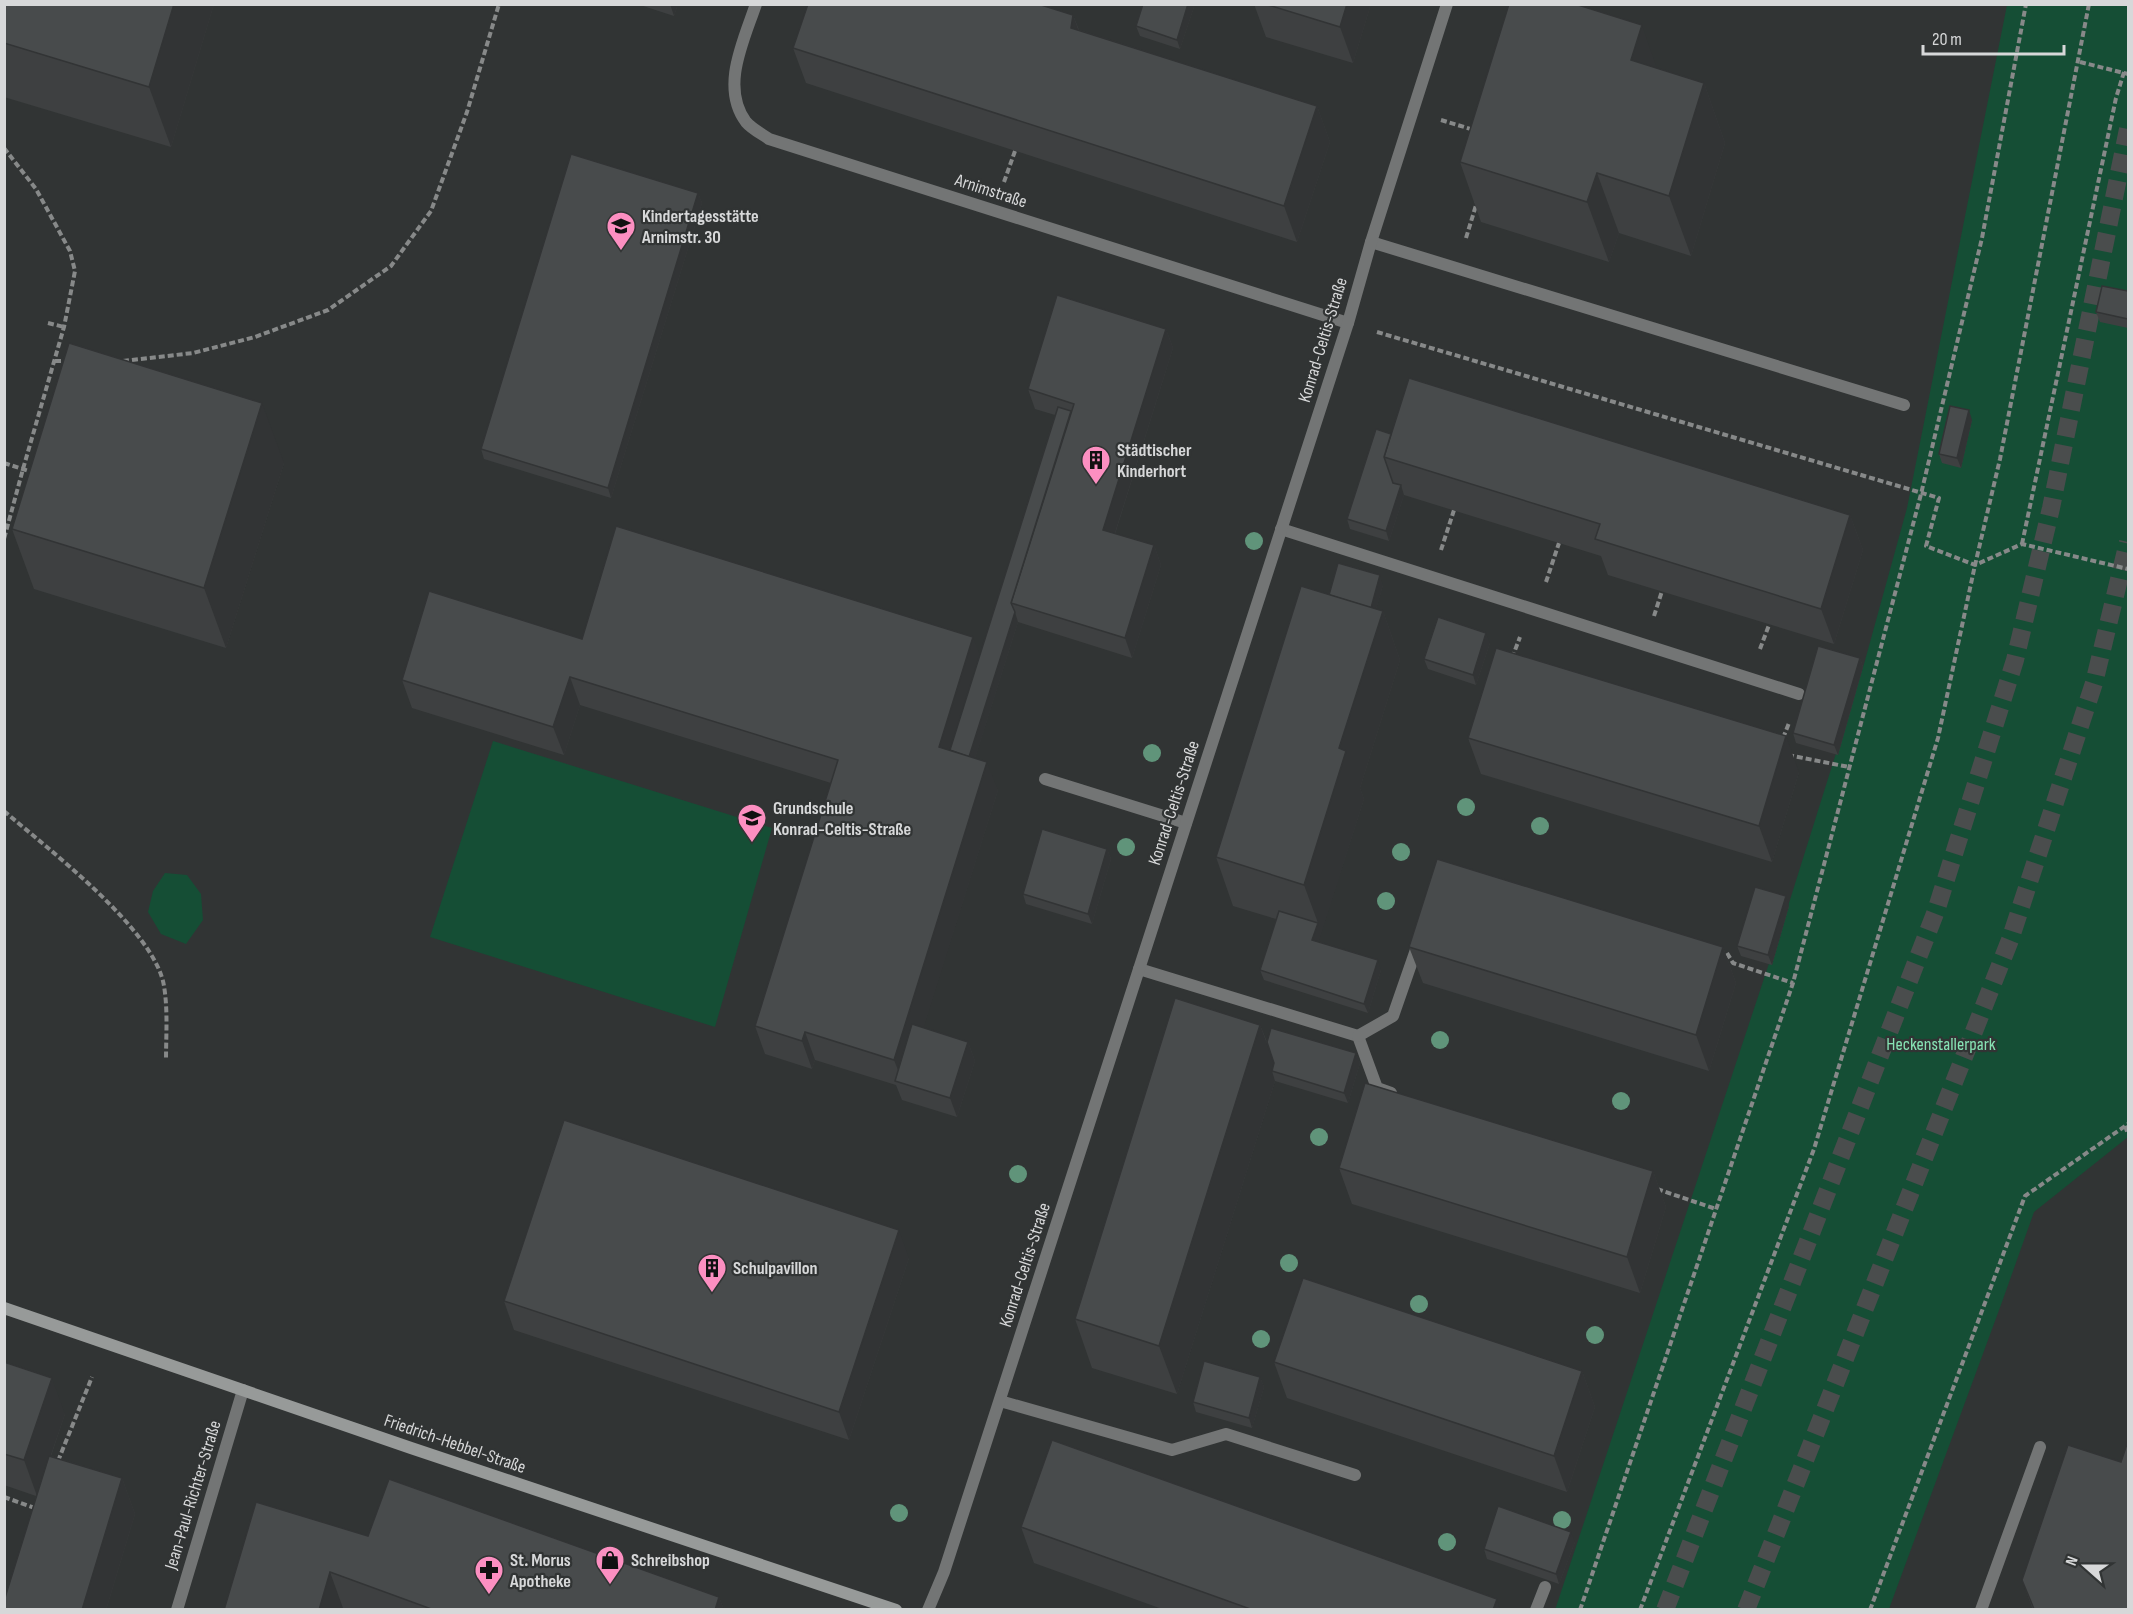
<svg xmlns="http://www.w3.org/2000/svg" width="2133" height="1614" font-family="'Sofia Sans Condensed',sans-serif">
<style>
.green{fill:#154e35}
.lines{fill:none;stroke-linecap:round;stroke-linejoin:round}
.highway-tunnel{stroke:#4a4d4d;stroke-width:18;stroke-dasharray:18 9;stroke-linecap:butt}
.path{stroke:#878989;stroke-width:4;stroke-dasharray:6 3;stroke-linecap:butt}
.lane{stroke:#737575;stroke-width:12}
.street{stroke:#737575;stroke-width:12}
.secondary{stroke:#979a99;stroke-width:12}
.tree{fill:#60947a}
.wall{fill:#3e4041}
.shaded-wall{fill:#323435}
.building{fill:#484b4c;stroke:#323435;stroke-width:1.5}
.labels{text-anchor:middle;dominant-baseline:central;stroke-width:4.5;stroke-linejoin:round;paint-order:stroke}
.street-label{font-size:18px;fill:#d7d8d9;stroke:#313434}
.poi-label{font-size:18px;font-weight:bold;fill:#d7d8d9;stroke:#313434;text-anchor:start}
.park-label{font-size:18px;fill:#87e3b4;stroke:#313434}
</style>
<rect width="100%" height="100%" fill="#313434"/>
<g class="green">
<path d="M 2007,5 L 2128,5 L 2128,1137 L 2034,1212 L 2002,1302 L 1889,1609 L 1555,1610 L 1789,903 L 1864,664 L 1907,508 Z"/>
<path d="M 493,741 L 772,828 L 715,1027 L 430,937 Z"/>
<path d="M 165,873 L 187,875 L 201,894 L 203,920 L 186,944 L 161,934 L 148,912 L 153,891 Z"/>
</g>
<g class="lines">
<g class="highway-tunnel">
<path d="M 1665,1610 L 1936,911 L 2015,660 L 2051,508 L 2128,129"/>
<path d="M 1746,1610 L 2010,940 L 2094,683 L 2128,542"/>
</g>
<g class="path">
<path d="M 2080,62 L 2128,74"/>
<path d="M 1441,120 L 1474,130"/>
<path d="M 4,148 L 36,189 L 70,251 L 75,271 L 64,327 L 23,469 L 4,539"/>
<path d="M 1004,182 L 1015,151"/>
<path d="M 1466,238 L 1477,202"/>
<path d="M 48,323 L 64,327"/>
<path d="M 1377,332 L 1939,498 L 1926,546 L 1975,565 L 2022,544 L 2128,569"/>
<path d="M 55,361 L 67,361"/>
<path d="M 123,361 L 193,353 L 255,337 L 328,310 L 391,266 L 431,211 L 467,112 L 499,4"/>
<path d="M 4,463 L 32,472"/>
<path d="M 2022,544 L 2116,98 L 2124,72"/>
<path d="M 1441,550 L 1454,510"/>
<path d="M 1546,582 L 1559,543"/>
<path d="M 1654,616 L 1662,591"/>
<path d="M 1760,649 L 1769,625"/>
<path d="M 1512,658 L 1520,637"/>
<path d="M 1783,738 L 1789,723"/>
<path d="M 1788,755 L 1849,767"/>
<path d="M 4,811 C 48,849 155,930 164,986 C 168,1010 166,1036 166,1060"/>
<path d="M 1727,953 L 1733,963 L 1793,983"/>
<path d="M 2125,1126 L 2128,1134"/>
<path d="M 1657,1189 L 1716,1209"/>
<path d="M 58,1461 L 92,1377"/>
<path d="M 4,1497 L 35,1508"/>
<path d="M 1580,1610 L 1793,983 L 1921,494 L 1982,238 L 2026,4"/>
<path d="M 1640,1610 L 1814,1149 L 1938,738 L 1975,565 L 2000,459 L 2089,4"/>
<path d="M 1870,1610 L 2025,1196 L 2128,1124"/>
</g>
<g class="lane">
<path d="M 1371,242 L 1904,405"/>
<path d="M 1281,529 L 1799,694"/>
<path d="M 1045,779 L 1186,823"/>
<path d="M 1139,969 L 1358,1036 L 1377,1088 L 1391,1093"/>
<path d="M 1358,1036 L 1393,1016 L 1418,944"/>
<path d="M 1000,1401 L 1172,1450 L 1226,1434 L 1355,1475"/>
<path d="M 1536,1610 L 1545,1587"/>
<path d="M 1981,1610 L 2040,1447"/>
</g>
<g class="street">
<path d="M 756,4 C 744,40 720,87 746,122 C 752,129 762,134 769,139 L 1348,323"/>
<path d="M 177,1610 L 243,1390"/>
<path d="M 928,1610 L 944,1572 L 1348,323 L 1371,242 L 1447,4"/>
</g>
<path class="secondary" d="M 4,1308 L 411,1448 L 896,1610"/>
</g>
<g class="tree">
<circle cx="1254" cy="541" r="9"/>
<circle cx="1152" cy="753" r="9"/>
<circle cx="1466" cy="807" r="9"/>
<circle cx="1540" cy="826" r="9"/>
<circle cx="1126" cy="847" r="9"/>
<circle cx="1401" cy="852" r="9"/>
<circle cx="1386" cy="901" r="9"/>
<circle cx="1440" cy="1040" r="9"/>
<circle cx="1621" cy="1101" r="9"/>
<circle cx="1319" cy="1137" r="9"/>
<circle cx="1018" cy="1174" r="9"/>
<circle cx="1289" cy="1263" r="9"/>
<circle cx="1419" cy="1304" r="9"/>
<circle cx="1595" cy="1335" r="9"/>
<circle cx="1261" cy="1339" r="9"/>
<circle cx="899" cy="1513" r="9"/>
<circle cx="1562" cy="1520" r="9"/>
<circle cx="1447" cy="1542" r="9"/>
</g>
<g class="wall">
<path d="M 4,4 L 214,4 L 171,147 L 4,97 Z"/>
<path d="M 637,4 L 678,4 L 674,16 Z"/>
<path d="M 1195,4 L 1180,49 L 1140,36 L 1136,26 Z"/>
<path d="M 1254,4 L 1371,4 L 1353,63 L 1266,37 Z"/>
<path d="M 1073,15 L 1079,30 L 1317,106 L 1330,142 L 1297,242 L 806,83 L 793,48 Z"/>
<path d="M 1657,69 L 1704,83 L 1725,143 L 1691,256 L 1619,233 L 1609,262 L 1481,222 L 1460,162 Z"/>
<path d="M 698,193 L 702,203 L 611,498 L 484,459 L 481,449 Z"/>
<path d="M 2128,291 L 2128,328 L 2100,322 L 2096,312 Z"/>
<path d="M 1166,329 L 1173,348 L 1115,534 L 1154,545 L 1161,565 L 1132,658 L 1018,622 L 975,758 L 998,790 L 923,1028 L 968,1042 L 975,1061 L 957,1117 L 902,1100 L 896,1085 L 815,1060 L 812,1069 L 765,1054 L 755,1026 L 831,783 L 580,705 L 564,755 L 412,708 L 402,680 L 582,639 L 980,655 L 1055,415 L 1035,409 L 1028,389 Z"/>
<path d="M 1972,420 L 1961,468 L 1942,463 L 1939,454 Z"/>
<path d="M 1391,434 L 1850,515 L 1863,550 L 1834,644 L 1608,575 L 1601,556 L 1404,495 L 1389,541 L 1350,529 L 1347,519 Z"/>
<path d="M 284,463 L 226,648 L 34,589 L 12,529 Z"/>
<path d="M 1383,585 L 1376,609 L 1383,611 L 1400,660 L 1360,788 L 1364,799 L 1318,942 L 1381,970 L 1368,1013 L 1264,980 L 1260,970 L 1276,919 L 1233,906 L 1216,857 L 1329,595 Z"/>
<path d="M 1490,643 L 1476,685 L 1428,669 L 1424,659 Z"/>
<path d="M 1860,658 L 1863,667 L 1838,755 L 1796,743 L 1793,733 Z"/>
<path d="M 1468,738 L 1799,772 L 1772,862 L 1481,774 Z"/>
<path d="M 1107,849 L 1111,859 L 1092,924 L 1026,904 L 1023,894 Z"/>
<path d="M 1789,906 L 1772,965 L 1741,956 L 1737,946 Z"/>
<path d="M 1409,947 L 1723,947 L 1736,983 L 1709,1071 L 1423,983 Z"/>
<path d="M 1260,1025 L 1267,1042 L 1356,1053 L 1360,1063 L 1348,1103 L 1275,1081 L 1177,1394 L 1092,1368 L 1075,1319 Z"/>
<path d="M 1339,1168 L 1653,1171 L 1666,1207 L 1640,1293 L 1352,1204 Z"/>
<path d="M 909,1258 L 849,1440 L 514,1330 L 504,1301 Z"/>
<path d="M 4,1362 L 65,1414 L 51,1456 L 122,1478 L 135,1514 L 106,1610 L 4,1610 L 36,1496 L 4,1485 Z"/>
<path d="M 1274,1362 L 1582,1371 L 1595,1407 L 1567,1492 L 1287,1398 Z"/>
<path d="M 1260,1377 L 1264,1387 L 1252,1428 L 1196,1412 L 1193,1402 Z"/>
<path d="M 2121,1462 L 2128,1610 L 2033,1610 L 2022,1580 Z"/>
<path d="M 1021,1527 L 1500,1610 L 1165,1610 L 1034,1563 Z"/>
<path d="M 368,1536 L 719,1597 L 724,1610 L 347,1610 L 343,1608 L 343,1610 L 224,1610 Z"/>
<path d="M 1575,1542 L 1559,1584 L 1487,1559 L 1484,1549 Z"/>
</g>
<g class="shaded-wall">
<path d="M 174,4 L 214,4 L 171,147 L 149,87 Z"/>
<path d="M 670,4 L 678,4 L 674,16 Z"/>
<path d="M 1188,4 L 1195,4 L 1180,49 L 1177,40 Z"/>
<path d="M 1347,4 L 1371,4 L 1353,63 L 1340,27 Z"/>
<path d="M 1073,15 L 1086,51 L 1071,28 Z"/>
<path d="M 1642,25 L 1663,86 L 1631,60 Z"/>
<path d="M 1704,83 L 1725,143 L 1691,256 L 1669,196 Z"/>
<path d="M 1317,106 L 1330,142 L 1297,242 L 1284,206 Z"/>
<path d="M 1597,173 L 1619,233 L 1609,262 L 1587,202 Z"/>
<path d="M 698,193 L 702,203 L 611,498 L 608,488 Z"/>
<path d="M 1166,329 L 1173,348 L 1110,549 L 1103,530 Z"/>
<path d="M 262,403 L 284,463 L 226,648 L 204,588 Z"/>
<path d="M 1969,410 L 1972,420 L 1961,468 L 1957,458 Z"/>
<path d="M 1401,485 L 1404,495 L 1389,541 L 1386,531 Z"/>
<path d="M 1850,515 L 1863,550 L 1834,644 L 1821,609 Z"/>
<path d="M 1154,545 L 1161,565 L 1132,658 L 1125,638 Z"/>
<path d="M 1380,575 L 1383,585 L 1366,646 L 1362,636 Z"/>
<path d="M 1383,611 L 1400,660 L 1360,788 L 1364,799 L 1316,950 L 1312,940 L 1318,923 L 1304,885 L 1339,748 Z"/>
<path d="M 1015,612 L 1018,622 L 968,781 L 965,771 Z"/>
<path d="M 1486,633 L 1490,643 L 1476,685 L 1473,675 Z"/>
<path d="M 973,637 L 984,665 L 951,767 L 939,747 Z"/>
<path d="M 1860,658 L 1863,667 L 1838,755 L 1834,745 Z"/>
<path d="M 570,677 L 580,705 L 564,755 L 553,727 Z"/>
<path d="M 1786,736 L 1799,772 L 1772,862 L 1759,826 Z"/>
<path d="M 987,762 L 998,790 L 906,1084 L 903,1083 L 894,1060 Z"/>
<path d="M 1107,849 L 1111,859 L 1092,924 L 1088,914 Z"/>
<path d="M 1786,896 L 1789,906 L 1772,965 L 1768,955 Z"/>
<path d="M 1723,947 L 1736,983 L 1709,1071 L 1696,1035 Z"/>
<path d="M 1378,960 L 1381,970 L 1368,1013 L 1364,1004 Z"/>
<path d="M 1260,1025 L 1278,1073 L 1272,1071 L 1275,1081 L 1177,1394 L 1159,1346 Z"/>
<path d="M 805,1032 L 815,1060 L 812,1069 L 802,1041 Z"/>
<path d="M 968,1042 L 975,1061 L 957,1117 L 950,1098 Z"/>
<path d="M 1356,1053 L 1360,1063 L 1348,1103 L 1344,1093 Z"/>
<path d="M 1653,1171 L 1666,1207 L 1640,1293 L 1627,1257 Z"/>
<path d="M 899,1230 L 909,1258 L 849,1440 L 839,1412 Z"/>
<path d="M 1582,1371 L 1595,1407 L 1567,1492 L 1554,1456 Z"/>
<path d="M 1260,1377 L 1264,1387 L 1252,1428 L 1249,1418 Z"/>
<path d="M 52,1378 L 65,1414 L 37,1496 L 24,1460 Z"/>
<path d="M 122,1478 L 135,1514 L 106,1610 L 82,1610 Z"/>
<path d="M 1571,1532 L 1575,1542 L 1559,1584 L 1556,1574 Z"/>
<path d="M 330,1572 L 343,1608 L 343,1610 L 319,1610 Z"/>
<path d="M 719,1597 L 724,1610 L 715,1610 Z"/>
<path d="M 1497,1599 L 1500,1610 L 1493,1610 Z"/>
</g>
<g class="building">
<path d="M 4,4 L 174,4 L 149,87 L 4,43 Z"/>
<path d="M 808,4 L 1038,4 L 1073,15 L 1071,28 L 1317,106 L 1284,206 L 793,48 Z"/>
<path d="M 1143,4 L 1188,4 L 1177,40 L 1136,26 Z"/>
<path d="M 1265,4 L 1347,4 L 1340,27 Z"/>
<path d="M 1509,4 L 1575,4 L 1642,25 L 1631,60 L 1704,83 L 1669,196 L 1597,173 L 1587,202 L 1460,162 Z"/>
<path d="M 571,154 L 698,193 L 608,488 L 481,449 Z"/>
<path d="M 2102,286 L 2128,291 L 2128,319 L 2096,312 Z"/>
<path d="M 1057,295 L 1166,329 L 1103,530 L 1154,545 L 1125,638 L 1011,603 L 1074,404 L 1028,389 Z"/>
<path d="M 69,343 L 262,403 L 204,588 L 12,529 Z"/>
<path d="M 1409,378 L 1850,515 L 1821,609 L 1595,539 L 1600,524 L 1384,457 Z"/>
<path d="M 1950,406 L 1969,410 L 1957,458 L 1939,454 Z"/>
<path d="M 1058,407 L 1071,411 L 1011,603 L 1015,612 L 969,757 L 950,750 Z"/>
<path d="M 1376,429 L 1391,434 L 1384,457 L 1393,483 L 1401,485 L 1386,531 L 1347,519 Z"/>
<path d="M 616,526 L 973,637 L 939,747 L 987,762 L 894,1060 L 805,1032 L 802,1041 L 755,1026 L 838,760 L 570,677 L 553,727 L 402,680 L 429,591 L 582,639 Z"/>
<path d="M 1338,563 L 1380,575 L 1371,608 L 1329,595 Z"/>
<path d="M 1301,586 L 1383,611 L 1339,748 L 1346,751 L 1304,885 L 1216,857 Z"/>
<path d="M 1438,617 L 1486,633 L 1473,675 L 1424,659 Z"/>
<path d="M 1818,646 L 1860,658 L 1834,745 L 1793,733 Z"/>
<path d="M 1496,648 L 1786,736 L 1759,826 L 1468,738 Z"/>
<path d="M 1042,829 L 1107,849 L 1088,914 L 1023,894 Z"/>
<path d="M 1437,859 L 1723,947 L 1696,1035 L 1409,947 Z"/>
<path d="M 1755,887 L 1786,896 L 1768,955 L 1737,946 Z"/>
<path d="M 1279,911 L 1318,923 L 1312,940 L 1378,960 L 1364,1004 L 1260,970 Z"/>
<path d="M 1175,998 L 1260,1025 L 1159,1346 L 1075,1319 Z"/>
<path d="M 912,1024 L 968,1042 L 950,1098 L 895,1081 Z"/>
<path d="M 1271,1028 L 1356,1053 L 1344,1093 L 1272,1071 L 1274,1063 L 1267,1042 Z"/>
<path d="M 1365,1083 L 1653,1171 L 1627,1257 L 1339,1168 Z"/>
<path d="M 564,1120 L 899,1230 L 839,1412 L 504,1301 Z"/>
<path d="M 1303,1278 L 1582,1371 L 1554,1456 L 1274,1362 Z"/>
<path d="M 1204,1361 L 1260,1377 L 1249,1418 L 1193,1402 Z"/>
<path d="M 4,1362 L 52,1378 L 24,1460 L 4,1454 Z"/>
<path d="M 1052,1440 L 1497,1599 L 1493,1610 L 1253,1610 L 1021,1527 Z"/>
<path d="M 2128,1441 L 2128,1610 L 2037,1610 L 2034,1609 L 2022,1580 L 2068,1445 L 2121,1462 Z"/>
<path d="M 49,1456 L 122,1478 L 82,1610 L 4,1610 L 4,1601 Z"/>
<path d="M 389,1479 L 719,1597 L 715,1610 L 434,1610 L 330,1572 L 319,1610 L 224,1610 L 256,1502 L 368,1536 Z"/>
<path d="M 1498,1506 L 1571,1532 L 1556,1574 L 1484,1549 Z"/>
</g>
<defs>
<g id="school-pin" transform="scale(1.5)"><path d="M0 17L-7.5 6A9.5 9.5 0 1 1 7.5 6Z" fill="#fc8fc1" stroke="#313434"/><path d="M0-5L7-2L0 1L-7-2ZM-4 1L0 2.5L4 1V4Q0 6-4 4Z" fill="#111"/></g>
<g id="building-pin" transform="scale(1.5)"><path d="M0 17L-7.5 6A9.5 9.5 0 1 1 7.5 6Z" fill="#fc8fc1" stroke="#313434"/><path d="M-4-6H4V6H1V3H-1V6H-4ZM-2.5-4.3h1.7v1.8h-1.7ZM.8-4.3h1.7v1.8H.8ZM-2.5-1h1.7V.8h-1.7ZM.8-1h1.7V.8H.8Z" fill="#111"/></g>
<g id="shop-pin" transform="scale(1.5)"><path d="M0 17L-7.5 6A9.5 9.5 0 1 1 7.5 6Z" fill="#fc8fc1" stroke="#313434"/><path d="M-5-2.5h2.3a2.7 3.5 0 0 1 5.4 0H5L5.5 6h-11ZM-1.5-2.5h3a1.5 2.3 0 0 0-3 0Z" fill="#111"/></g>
<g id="pharmacy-pin" transform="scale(1.5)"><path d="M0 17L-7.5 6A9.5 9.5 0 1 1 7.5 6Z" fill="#fc8fc1" stroke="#313434"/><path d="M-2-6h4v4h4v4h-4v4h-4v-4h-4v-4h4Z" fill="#111"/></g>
</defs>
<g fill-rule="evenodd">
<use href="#school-pin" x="621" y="226"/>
<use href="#building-pin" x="1096" y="460"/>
<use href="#school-pin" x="752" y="818"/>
<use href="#building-pin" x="712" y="1268"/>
<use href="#shop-pin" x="610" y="1560"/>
<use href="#pharmacy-pin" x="489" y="1570"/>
</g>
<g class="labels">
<g class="street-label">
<text transform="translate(991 191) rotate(18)">Arnimstraße</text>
<text transform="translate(1323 340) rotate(-73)">Konrad-Celtis-Straße</text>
<text transform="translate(1174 803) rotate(-72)">Konrad-Celtis-Straße</text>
<text transform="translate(1025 1265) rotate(-72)">Konrad-Celtis-Straße</text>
<text transform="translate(455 1444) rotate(19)">Friedrich-Hebbel-Straße</text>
<text transform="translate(193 1495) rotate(-73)">Jean-Paul-Richter-Straße</text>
</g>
<g class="poi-label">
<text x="642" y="216">Kindertagesstätte<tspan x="642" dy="21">Arnimstr. 30</tspan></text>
<text x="1117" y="450">Städtischer<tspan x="1117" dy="21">Kinderhort</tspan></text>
<text x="773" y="808">Grundschule<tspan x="773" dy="21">Konrad-Celtis-Straße</tspan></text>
<text x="733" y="1268">Schulpavillon</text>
<text x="510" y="1560">St. Morus<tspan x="510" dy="21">Apotheke</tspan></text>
<text x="631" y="1560">Schreibshop</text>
</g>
<g class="park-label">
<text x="1941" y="1044">Heckenstallerpark</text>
</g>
</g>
<rect width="2133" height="1614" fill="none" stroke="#d7d8d9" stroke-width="12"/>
<g transform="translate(2085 1566) rotate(291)" stroke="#313434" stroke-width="4.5" paint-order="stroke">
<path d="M0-4.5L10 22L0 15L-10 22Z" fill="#d7d8d9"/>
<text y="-9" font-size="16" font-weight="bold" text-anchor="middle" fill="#d7d8d9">N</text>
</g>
<path d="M1923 45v9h141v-9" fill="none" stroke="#d7d8d9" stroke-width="3"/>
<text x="1932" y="45" font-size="18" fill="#d7d8d9" stroke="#313434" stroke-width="4.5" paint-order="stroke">20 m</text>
</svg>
